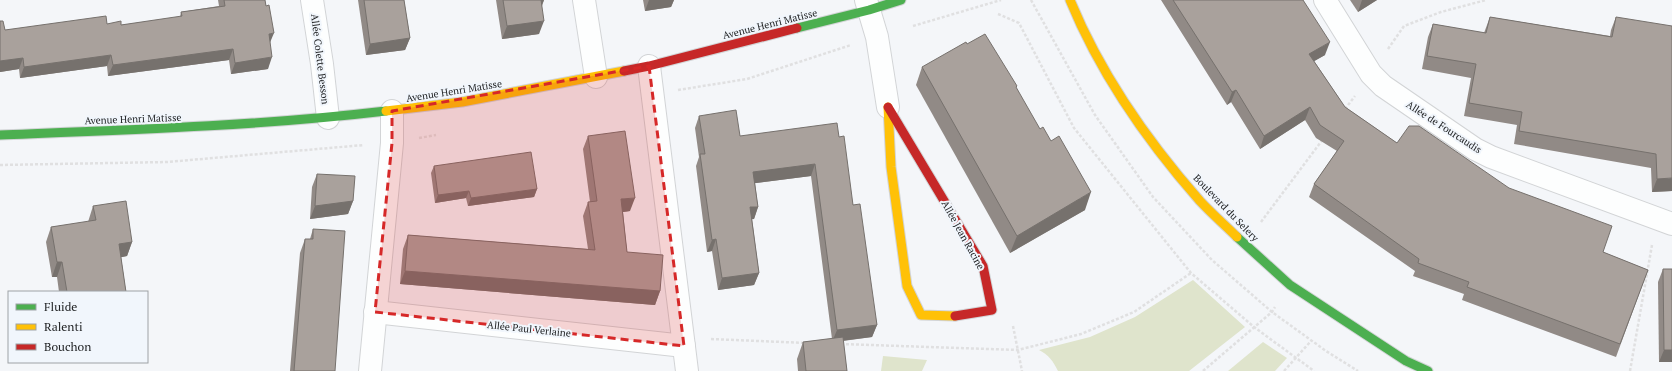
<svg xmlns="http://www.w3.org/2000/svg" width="1672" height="371" font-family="'PT Serif',serif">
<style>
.green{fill:#dfe4cc}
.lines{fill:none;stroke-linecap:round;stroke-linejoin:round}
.street-casing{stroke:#d2d4d6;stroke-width:24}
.fast-casing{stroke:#d2d4d6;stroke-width:11}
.slow-casing{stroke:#d2d4d6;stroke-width:11}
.jam-casing{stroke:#d2d4d6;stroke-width:11}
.path{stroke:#e0e0e1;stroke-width:2.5;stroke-dasharray:3 2;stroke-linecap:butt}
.street{stroke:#fdfefe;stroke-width:22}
.fast{stroke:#4caf50;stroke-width:9}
.slow{stroke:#ffc107;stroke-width:9}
.jam{stroke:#c62828;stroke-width:9}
.wall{fill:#918a86}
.shaded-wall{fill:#76716d}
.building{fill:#a9a19c;stroke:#76716d}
.marked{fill:#d62828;fill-opacity:0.2;stroke:#d62828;stroke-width:3;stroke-dasharray:8 5;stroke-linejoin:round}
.labels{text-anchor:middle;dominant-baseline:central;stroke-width:4;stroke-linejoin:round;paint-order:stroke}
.street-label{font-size:10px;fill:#222426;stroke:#f1f6fc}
</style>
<rect width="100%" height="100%" fill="#f4f6f9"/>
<g class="green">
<path d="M 1193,280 L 1245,327 L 1189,371 L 1058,371 C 1053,361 1049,355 1039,350 L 1090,337 L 1135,317 Z"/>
<path d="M 1263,342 L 1287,358 L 1275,371 L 1228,371 Z"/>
<path d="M 883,356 L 927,360 L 922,371 L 881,371 Z"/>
</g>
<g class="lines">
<g class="street-casing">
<g id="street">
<path d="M 312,0 L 322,64 L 328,118"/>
<path d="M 584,0 L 596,77"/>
<path d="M 866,0 L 877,37 L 888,107"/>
<path d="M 1325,0 L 1371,74 L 1383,86 L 1475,149 L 1491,157 L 1672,224"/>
<path d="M 649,66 L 687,371"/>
<path d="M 375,312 L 684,346"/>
<path d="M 370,371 L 392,143 L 392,111"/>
</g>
</g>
<g class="fast-casing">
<g id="fast">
<path d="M 797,28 L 869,10 L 901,0"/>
<path d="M 0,135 C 129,130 258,126 386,111"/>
<path d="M 1237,237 L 1290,285 L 1406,361 L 1428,371"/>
</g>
</g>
<g class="slow-casing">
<g id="slow">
<path d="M 1070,0 C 1100,73 1148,142 1200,201 C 1212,214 1225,225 1237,237"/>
<path d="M 888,107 L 891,167 L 907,286 L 921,315 L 955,316"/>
<path d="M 386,111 L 462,102 L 624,71"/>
</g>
</g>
<g class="jam-casing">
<g id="jam">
<path d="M 624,71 L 649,66 L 797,28"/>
<path d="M 888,107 L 983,266 L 992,310 L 955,316"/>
</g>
</g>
<g class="path">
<path d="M 1031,0 L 1095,115 L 1153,197 L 1212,260 L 1272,312 L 1326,351 L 1358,371"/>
<path d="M 998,14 L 1019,23 L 1074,128 L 1191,273 L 1254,327 L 1314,371"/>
<path d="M 913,26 L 1001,0"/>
<path d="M 1388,49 L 1404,26 L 1441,12 L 1486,0"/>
<path d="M 678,90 L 747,79 L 851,45"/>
<path d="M 1345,109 L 1355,96"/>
<path d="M 419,138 L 436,135"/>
<path d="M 0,165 L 167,162 L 364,145"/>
<path d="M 1261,222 L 1323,139"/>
<path d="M 1013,326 L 1022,371"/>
<path d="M 711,339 L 806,343"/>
<path d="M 841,344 L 1018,350 L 1081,334 L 1134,312 L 1191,273"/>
<path d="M 1203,371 L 1272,312 L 1275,307"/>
<path d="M 1284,371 L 1311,341"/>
<path d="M 1630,371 L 1652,245"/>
</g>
<use href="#street" class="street"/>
<use href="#fast" class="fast"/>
<use href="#slow" class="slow"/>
<use href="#jam" class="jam"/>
</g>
<g class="wall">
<path d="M 218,0 L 265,0 L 270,43 L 268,69 L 231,74 L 229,60 L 108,76 L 107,66 L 20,78 L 19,69 L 0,72 L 0,21 L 5,30 L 107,24 L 121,25 L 180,17 L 181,12 L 219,6 Z"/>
<path d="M 358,0 L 404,0 L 410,38 L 405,50 L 366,55 Z"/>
<path d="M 496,0 L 544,0 L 542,6 L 539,34 L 502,39 Z"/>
<path d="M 643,0 L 674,0 L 671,7 L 645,11 Z"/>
<path d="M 1161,0 L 1303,0 L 1325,55 L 1314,61 L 1345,107 L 1397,143 L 1603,252 L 1648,270 L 1616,357 L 1462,300 L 1464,294 L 1413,276 L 1415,271 L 1309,197 L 1314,184 L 1337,151 L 1316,138 L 1305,120 L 1260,149 L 1231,102 L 1227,105 Z"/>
<path d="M 1350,0 L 1377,0 L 1358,12 Z"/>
<path d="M 1490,17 L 1610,36 L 1611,30 L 1616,17 L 1672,191 L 1652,192 L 1651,168 L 1514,144 L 1517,125 L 1464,116 L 1471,78 L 1422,69 L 1428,37 L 1433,24 L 1484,33 Z"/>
<path d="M 922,67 L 1016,88 L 1085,210 L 1010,253 L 916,85 Z"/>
<path d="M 699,116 L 740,136 L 839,137 L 877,325 L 872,337 L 843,341 L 847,371 L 798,371 L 797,359 L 803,342 L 832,339 L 811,176 L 755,183 L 758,207 L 754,219 L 752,219 L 759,273 L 754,285 L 718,290 L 712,251 L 707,252 L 696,166 L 699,157 L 695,128 Z"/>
<path d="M 588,136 L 630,211 L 623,212 L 627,252 L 660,291 L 655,305 L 400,284 L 403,249 L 408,235 L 588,249 L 583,216 L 588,202 L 590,202 L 583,149 Z"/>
<path d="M 434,166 L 537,189 L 534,197 L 468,206 L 466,198 L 435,203 L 431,173 Z"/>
<path d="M 317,174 L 353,201 L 348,214 L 310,219 L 312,187 Z"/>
<path d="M 93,206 L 132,242 L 127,256 L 121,257 L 126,292 L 59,292 L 57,277 L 52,277 L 46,242 L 51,227 L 88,222 Z"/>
<path d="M 313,229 L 335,371 L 290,371 L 300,253 L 305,239 L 310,239 Z"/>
<path d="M 1663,269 L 1672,269 L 1672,362 L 1659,362 L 1658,282 Z"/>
</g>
<g class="shaded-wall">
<path d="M 539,0 L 544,0 L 540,9 Z"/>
<path d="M 649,0 L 674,0 L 671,7 L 645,11 Z"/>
<path d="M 1362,0 L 1377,0 L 1358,12 Z"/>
<path d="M 544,21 L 539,34 L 502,39 L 507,26 Z"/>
<path d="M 274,33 L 269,45 L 269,34 Z"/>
<path d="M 410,38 L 405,50 L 366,55 L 370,44 Z"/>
<path d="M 1330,42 L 1325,55 L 1304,67 L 1309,54 Z"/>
<path d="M 233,49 L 229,60 L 108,76 L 113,65 Z"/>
<path d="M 111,55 L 107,66 L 20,78 L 24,67 Z"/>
<path d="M 272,57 L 268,69 L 231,74 L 235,63 Z"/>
<path d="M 23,58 L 19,69 L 0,72 L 0,61 Z"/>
<path d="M 1236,90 L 1231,102 L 1227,105 L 1232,92 Z"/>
<path d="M 1310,107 L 1305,120 L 1260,149 L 1264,136 Z"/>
<path d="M 815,164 L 811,176 L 749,184 L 753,172 Z"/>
<path d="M 1672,178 L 1672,191 L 1652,192 L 1657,179 Z"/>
<path d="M 537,189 L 534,197 L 468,206 L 471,198 Z"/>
<path d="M 469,191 L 466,198 L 435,203 L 438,195 Z"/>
<path d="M 1091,192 L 1085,210 L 1010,253 L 1017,236 Z"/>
<path d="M 635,198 L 630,211 L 616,213 L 621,199 Z"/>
<path d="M 353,201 L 348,214 L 310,219 L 315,206 Z"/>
<path d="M 750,207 L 758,207 L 754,219 L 746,220 Z"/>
<path d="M 716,239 L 712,251 L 707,252 L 712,240 Z"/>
<path d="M 132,242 L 127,256 L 113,259 L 119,244 Z"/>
<path d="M 57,262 L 62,262 L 57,277 L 52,277 Z"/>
<path d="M 405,271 L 660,291 L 655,305 L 400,284 Z"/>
<path d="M 759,273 L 754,285 L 718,290 L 722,278 Z"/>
<path d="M 877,325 L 872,337 L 832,342 L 837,330 Z"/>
<path d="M 1664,350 L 1672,350 L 1672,362 L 1659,362 Z"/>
</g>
<g class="building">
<path d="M 224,0 L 265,0 L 266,6 L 269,5 L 274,33 L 269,34 L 272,57 L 235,63 L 233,49 L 113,65 L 111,55 L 24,67 L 23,58 L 0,61 L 0,21 L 3,21 L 5,30 L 106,16 L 107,24 L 121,21 L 121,25 L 182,16 L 181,12 L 225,6 Z"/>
<path d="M 364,0 L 404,0 L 410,38 L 370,44 Z"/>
<path d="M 503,0 L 541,0 L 544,21 L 507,26 Z"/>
<path d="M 1173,0 L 1303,0 L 1330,42 L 1309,54 L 1345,107 L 1397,143 L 1409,126 L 1419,126 L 1509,188 L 1612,226 L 1603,252 L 1648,270 L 1620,344 L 1467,287 L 1469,282 L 1418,263 L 1419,259 L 1314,184 L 1344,141 L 1320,125 L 1310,107 L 1264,136 L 1236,90 L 1232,92 Z"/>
<path d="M 1490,17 L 1612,37 L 1616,17 L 1672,26 L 1672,178 L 1657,179 L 1656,154 L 1519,131 L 1522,112 L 1469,103 L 1476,64 L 1427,56 L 1433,24 L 1486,33 Z"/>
<path d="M 985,34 L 1017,86 L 1016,87 L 1040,129 L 1043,127 L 1051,141 L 1059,136 L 1091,192 L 1017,236 L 922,67 L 966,42 L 967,44 Z"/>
<path d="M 736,110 L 740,136 L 837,123 L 839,137 L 844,136 L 853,205 L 860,204 L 877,325 L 837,330 L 815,164 L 753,172 L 758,207 L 750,207 L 759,273 L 722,278 L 716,239 L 712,240 L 700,154 L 705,154 L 699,116 Z"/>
<path d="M 625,131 L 635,198 L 621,199 L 627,252 L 663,255 L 660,291 L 405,271 L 408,235 L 595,250 L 588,202 L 597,201 L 588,136 Z"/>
<path d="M 531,152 L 537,189 L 471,198 L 469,191 L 438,195 L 434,166 Z"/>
<path d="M 317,174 L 355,176 L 353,201 L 315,206 Z"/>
<path d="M 126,201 L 132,242 L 119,244 L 126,292 L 67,292 L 62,262 L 57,262 L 51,227 L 96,220 L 93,206 Z"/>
<path d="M 313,229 L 345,231 L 335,371 L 294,371 L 305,239 L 313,239 Z"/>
<path d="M 1663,269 L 1672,269 L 1672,350 L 1664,350 Z"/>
<path d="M 843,337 L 847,371 L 806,371 L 803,342 Z"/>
</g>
<path class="marked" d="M 649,66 L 684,346 L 375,312 L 392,143 L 392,111 Z"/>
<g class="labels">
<g class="street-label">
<text transform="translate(770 24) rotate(-14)">Avenue Henri Matisse</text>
<text transform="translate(320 59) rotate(83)">Allée Colette Besson</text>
<text transform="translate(454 91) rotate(-9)">Avenue Henri Matisse</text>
<text transform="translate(133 119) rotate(-2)">Avenue Henri Matisse</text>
<text transform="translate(1444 127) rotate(33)">Allée de Fourcaudis</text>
<text transform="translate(1226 208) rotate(46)">Boulevard du Selery</text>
<text transform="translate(963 235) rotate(61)">Allée Jean Racine</text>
<text transform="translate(529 329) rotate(6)">Allée Paul Verlaine</text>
</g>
</g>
<rect x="8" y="291" width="140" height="72" fill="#f1f6fc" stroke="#9ea2a6"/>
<rect x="16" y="304" width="20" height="6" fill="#4caf50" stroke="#9ea2a6"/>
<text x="44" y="311" font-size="12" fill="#222426">Fluide</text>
<rect x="16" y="324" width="20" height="6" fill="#ffc107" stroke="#9ea2a6"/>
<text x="44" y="331" font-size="12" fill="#222426">Ralenti</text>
<rect x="16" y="344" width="20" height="6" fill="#c62828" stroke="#9ea2a6"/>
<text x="44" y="351" font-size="12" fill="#222426">Bouchon</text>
</svg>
